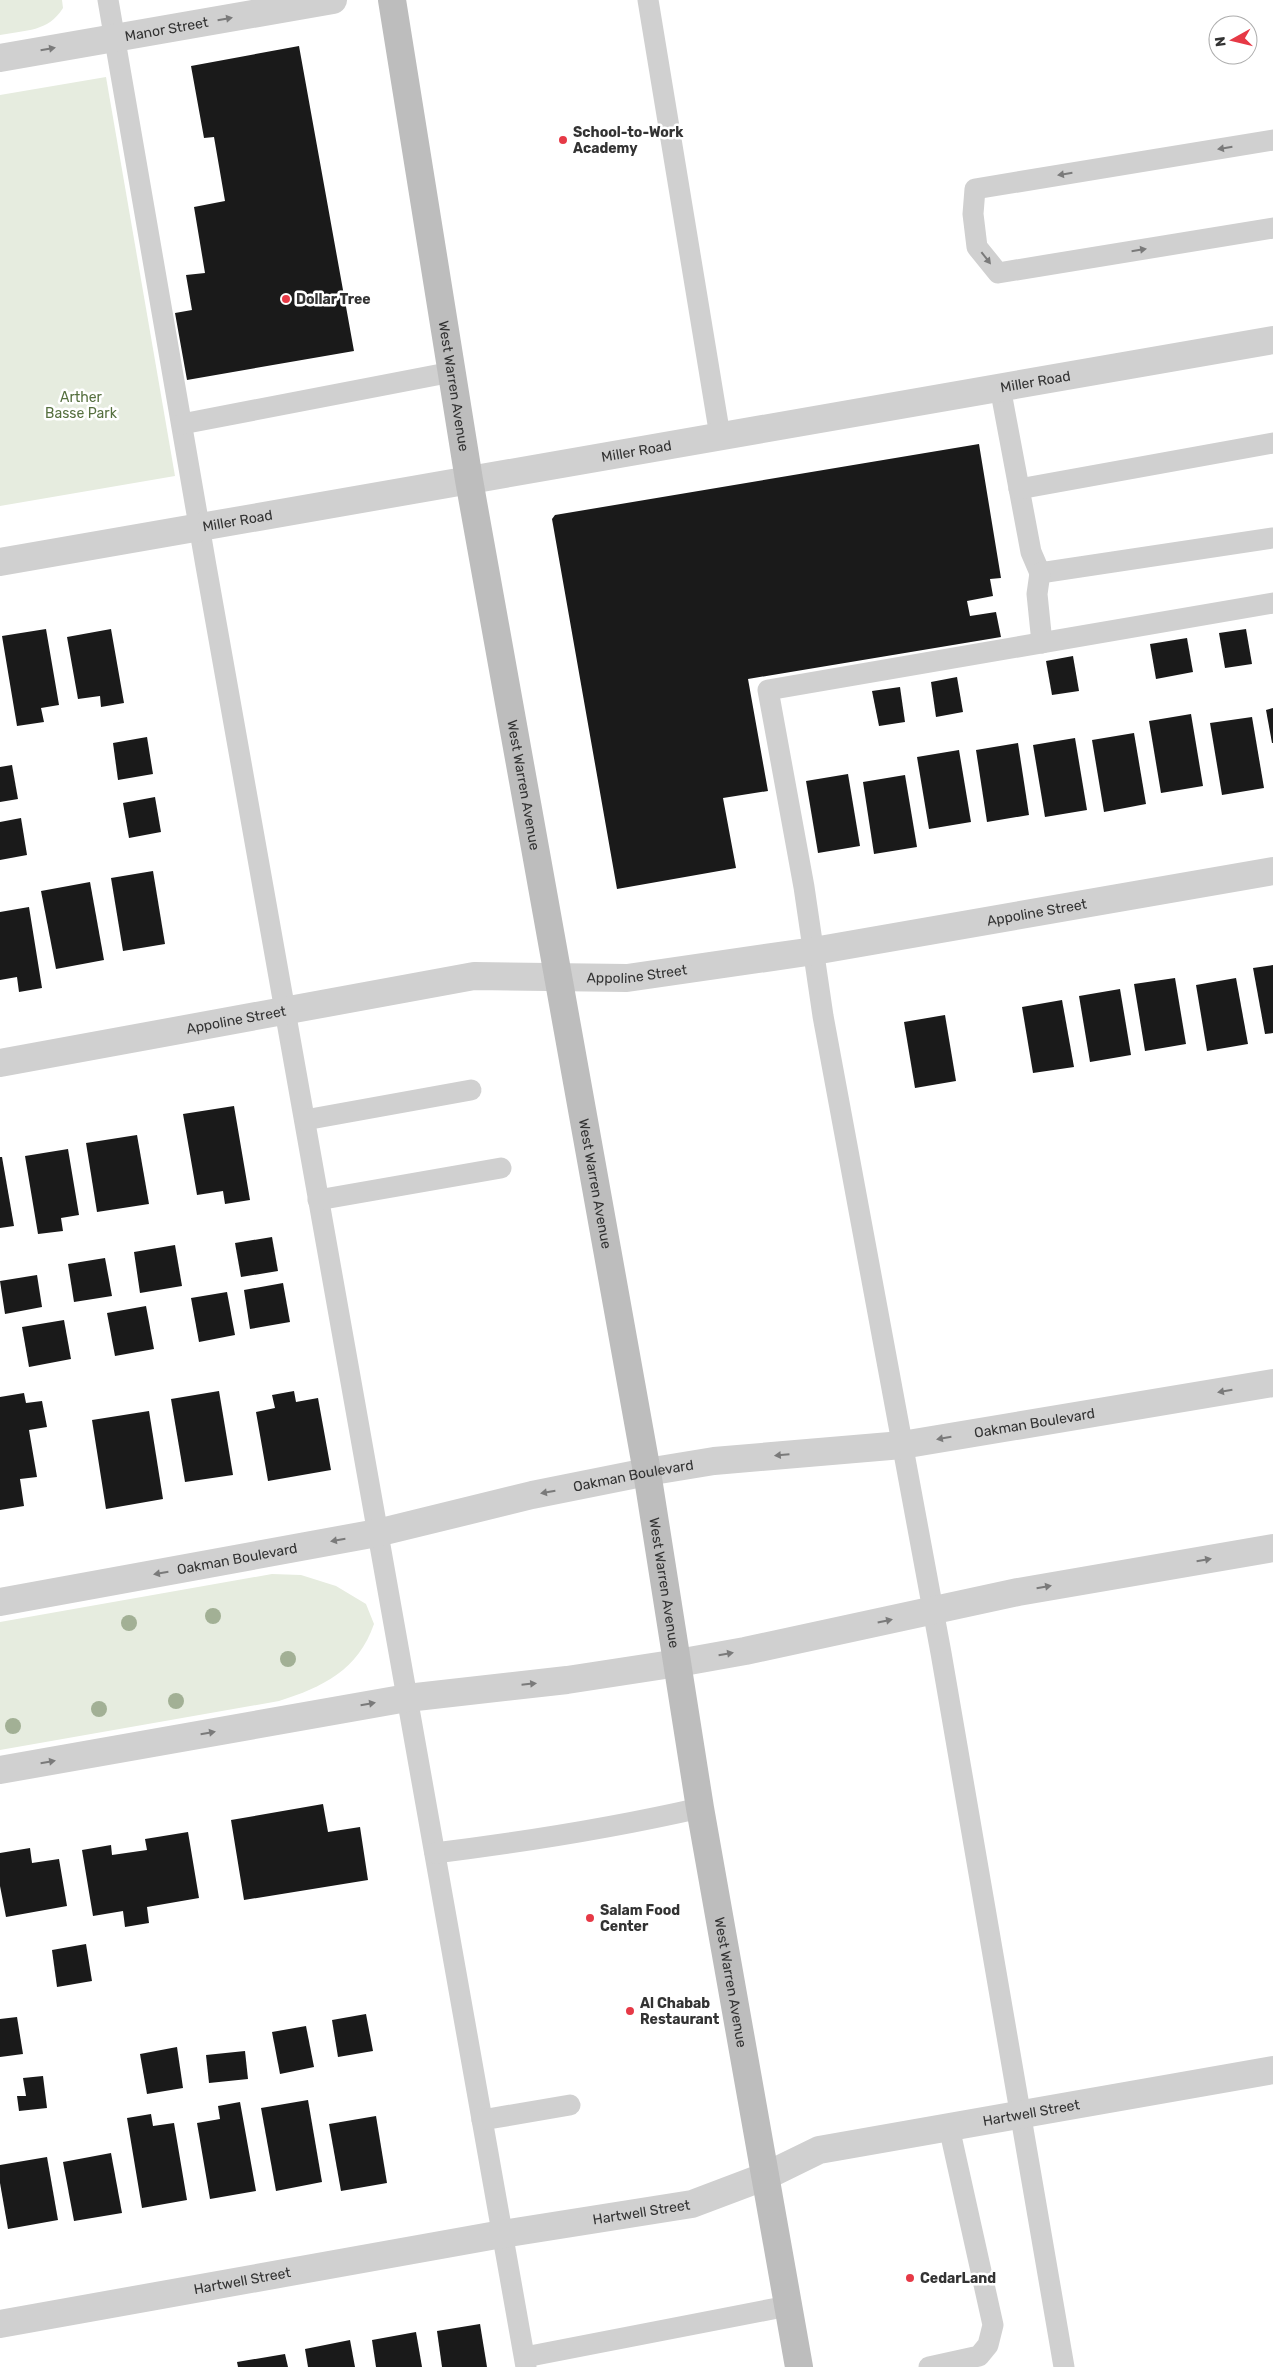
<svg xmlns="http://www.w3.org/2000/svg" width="1273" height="2367" viewBox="0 0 1273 2367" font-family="Rubik,sans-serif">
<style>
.green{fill:#e6ecdf}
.building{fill:#1a1a1a}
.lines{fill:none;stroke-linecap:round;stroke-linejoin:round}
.service{stroke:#d0d0d0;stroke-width:21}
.minor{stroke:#d0d0d0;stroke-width:28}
.tertiary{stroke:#d0d0d0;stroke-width:28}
.secondary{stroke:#bdbdbd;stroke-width:28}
.tree{fill:#a2b095}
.oneway{fill:#7a7a7a}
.poi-dot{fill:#e63946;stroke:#fff;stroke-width:2}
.labels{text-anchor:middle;stroke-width:5;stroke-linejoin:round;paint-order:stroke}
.street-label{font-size:14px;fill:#333;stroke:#fff}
.poi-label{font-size:14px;font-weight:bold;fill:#333;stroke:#fff;text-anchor:start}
.park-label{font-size:14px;fill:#56703f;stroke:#fff}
</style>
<rect width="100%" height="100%" fill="#fff"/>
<g class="green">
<path d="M0 0H62L63 8C48 32 26 30 0 35Z"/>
<polygon points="106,77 175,476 0,506 0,95"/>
<path d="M272 1574 301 1575 336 1586 366 1604 374 1624C358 1670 323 1687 279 1701L0 1750V1622Z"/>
</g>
<g class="building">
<polygon points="299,46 354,351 187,380 175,313 192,310 186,275 205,273 194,207 225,201 214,137 204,138 191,66"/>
<polygon points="979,444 1001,578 990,579 993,596 967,601 970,616 996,612 1001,637 748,679 768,791 723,798 736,868 617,889 552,519 555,515"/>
<polygon points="46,629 59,705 41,708 44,722 17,726 2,636"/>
<polygon points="111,629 124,703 101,707 100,696 78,699 67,637"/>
<polygon points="1246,629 1252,664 1225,668 1219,633"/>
<polygon points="1187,638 1193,672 1156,679 1150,644"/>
<polygon points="1073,656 1079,691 1052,695 1046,661"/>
<polygon points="957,677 963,712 936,717 931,682"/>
<polygon points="900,687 905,722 879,726 872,691"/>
<polygon points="1273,708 1273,743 1272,743 1266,710"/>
<polygon points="1191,714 1203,786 1161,793 1149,721"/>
<polygon points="1252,717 1264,788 1222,795 1210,723"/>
<polygon points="1134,733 1146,804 1104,812 1092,740"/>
<polygon points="147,737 153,774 118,780 113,743"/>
<polygon points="1075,738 1087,810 1045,817 1033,745"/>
<polygon points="1018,743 1029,815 987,822 976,750"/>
<polygon points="959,750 971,822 929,829 917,757"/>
<polygon points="12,765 18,799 0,802 0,767"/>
<polygon points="848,774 860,846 818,853 806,781"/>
<polygon points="905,775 917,847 874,854 863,782"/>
<polygon points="155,797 161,832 129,838 123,803"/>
<polygon points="21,818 27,855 0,860 0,822"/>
<polygon points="153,871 165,944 123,951 111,878"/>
<polygon points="90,882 104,960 56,969 41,891"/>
<polygon points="29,907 42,988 19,992 17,977 0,980 0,912"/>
<polygon points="1273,965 1273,1033 1265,1034 1253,968"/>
<polygon points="1175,978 1186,1044 1145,1051 1134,984"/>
<polygon points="1236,978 1248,1044 1207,1051 1196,985"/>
<polygon points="1120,989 1131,1055 1090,1062 1079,996"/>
<polygon points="1062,1000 1074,1067 1033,1073 1022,1007"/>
<polygon points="945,1015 956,1081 915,1088 904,1022"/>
<polygon points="234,1106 250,1200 225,1204 223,1191 197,1195 183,1114"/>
<polygon points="137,1135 149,1204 97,1212 86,1143"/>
<polygon points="68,1149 79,1215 61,1218 63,1231 38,1234 25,1156"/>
<polygon points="0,1157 2,1157 14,1226 0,1228"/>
<polygon points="272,1237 278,1271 241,1277 235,1243"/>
<polygon points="175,1245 182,1286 140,1293 134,1252"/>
<polygon points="105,1258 112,1296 74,1302 68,1264"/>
<polygon points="37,1275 42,1307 5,1314 0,1281"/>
<polygon points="283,1283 290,1322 250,1329 244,1290"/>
<polygon points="227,1292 235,1335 199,1342 191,1298"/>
<polygon points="146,1306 154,1349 115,1356 107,1313"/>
<polygon points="64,1320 71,1359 29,1367 22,1327"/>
<polygon points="219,1391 233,1475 185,1482 171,1399"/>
<polygon points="294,1391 296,1402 318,1398 331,1470 268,1481 256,1412 275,1408 272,1395"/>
<polygon points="24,1393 26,1403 42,1401 47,1427 29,1430 37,1477 20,1479 24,1506 0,1510 0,1397"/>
<polygon points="149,1411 163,1499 106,1509 92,1420"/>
<polygon points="323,1804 328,1832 360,1827 368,1880 244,1900 231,1820"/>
<polygon points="188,1832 199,1898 147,1907 149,1923 125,1927 123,1911 93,1916 82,1850 111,1845 112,1855 147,1850 145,1839"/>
<polygon points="30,1848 32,1863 59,1859 67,1906 6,1917 0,1886 0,1853"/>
<polygon points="86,1944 92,1981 57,1987 52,1950"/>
<polygon points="366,2014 373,2051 338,2057 332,2020"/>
<polygon points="17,2017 23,2054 0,2057 0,2019"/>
<polygon points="306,2026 314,2067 280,2074 272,2032"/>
<polygon points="177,2047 183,2088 147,2094 140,2054"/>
<polygon points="245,2051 248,2079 209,2083 206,2055"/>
<polygon points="43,2076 47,2108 19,2111 17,2096 26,2096 23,2078"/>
<polygon points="308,2100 322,2182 276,2191 261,2108"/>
<polygon points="240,2102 256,2191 210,2199 197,2123 220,2119 218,2106"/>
<polygon points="151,2114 153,2126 174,2123 187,2200 142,2208 127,2118"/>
<polygon points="376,2116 387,2183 341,2191 329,2124"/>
<polygon points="111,2153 122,2213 74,2221 63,2162"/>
<polygon points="47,2157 58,2220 8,2229 0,2183 0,2165"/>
<polygon points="480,2324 487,2367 442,2367 437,2331"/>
<polygon points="416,2332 422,2367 376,2367 372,2340"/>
<polygon points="350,2340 355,2367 308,2367 305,2349"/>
<polygon points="285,2354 288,2367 238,2367 237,2362"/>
</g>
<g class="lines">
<g class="service">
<polyline points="108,0 206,566 526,2367"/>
<polyline points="648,0 720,436"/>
<polyline points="1273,140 975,189 973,214 977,247 998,273 1273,228"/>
<polyline points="1000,387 1031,552 1040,573 1273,538"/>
<polyline points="182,424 452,372"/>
<polyline points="1019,489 1273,443"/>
<polyline points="1040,573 1037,594 1042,643"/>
<polyline points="305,1120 471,1090"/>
<polyline points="318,1200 501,1168"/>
<path d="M435 1853C524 1842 612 1828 700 1808"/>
<polyline points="482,2120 570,2105"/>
<polyline points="525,2357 788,2306"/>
<polyline points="929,2367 979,2356 988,2345 993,2325 949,2127"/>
<polyline points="1064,2367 941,1653 823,1016 804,887 768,690 1273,603"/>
</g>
<g class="minor">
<path id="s1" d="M0 58 333 0"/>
<path id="s2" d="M0 1063 474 976 627 978 814 951 1273 871"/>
<path id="s3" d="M0 2324 502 2234 692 2204 766 2176 819 2150 1273 2070"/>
</g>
<g class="tertiary">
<path id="s4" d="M0 562 1273 340"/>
<path id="s5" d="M0 1602 377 1533 532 1495 647 1472 714 1461 902 1445 1273 1383"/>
<polyline points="0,1770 407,1698 567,1680 678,1663 745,1651 1018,1592 1273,1548"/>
</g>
<path class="secondary" id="s6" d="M392 0 469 480 647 1472 700 1808 799 2367"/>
</g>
<g class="tree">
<circle cx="213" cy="1616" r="8"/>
<circle cx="129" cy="1623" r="8"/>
<circle cx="288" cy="1659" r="8"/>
<circle cx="176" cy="1701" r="8"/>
<circle cx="99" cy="1709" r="8"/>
<circle cx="13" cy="1726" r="8"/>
</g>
<defs><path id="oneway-solid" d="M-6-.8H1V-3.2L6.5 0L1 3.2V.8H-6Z" transform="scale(1.25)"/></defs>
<g class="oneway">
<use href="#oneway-solid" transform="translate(225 19) rotate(-10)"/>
<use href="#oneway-solid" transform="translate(48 49) rotate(-10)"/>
<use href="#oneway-solid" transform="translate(1225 148) rotate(171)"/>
<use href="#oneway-solid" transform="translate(1065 174) rotate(171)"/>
<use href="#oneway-solid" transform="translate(1139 250) rotate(-9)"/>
<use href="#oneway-solid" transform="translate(986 258) rotate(52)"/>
<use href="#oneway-solid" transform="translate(1225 1391) rotate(170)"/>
<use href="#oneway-solid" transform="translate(944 1438) rotate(170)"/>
<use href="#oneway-solid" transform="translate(782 1455) rotate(175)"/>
<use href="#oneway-solid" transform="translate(548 1492) rotate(170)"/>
<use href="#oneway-solid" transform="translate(338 1540) rotate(170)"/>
<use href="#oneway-solid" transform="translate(1204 1560) rotate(-10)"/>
<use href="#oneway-solid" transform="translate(161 1573) rotate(170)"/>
<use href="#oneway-solid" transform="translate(1044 1587) rotate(-10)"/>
<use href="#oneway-solid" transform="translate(885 1621) rotate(-12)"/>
<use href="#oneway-solid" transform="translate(726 1654) rotate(-10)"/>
<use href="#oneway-solid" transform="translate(529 1684) rotate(-6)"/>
<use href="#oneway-solid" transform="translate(368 1704) rotate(-10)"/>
<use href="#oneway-solid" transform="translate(208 1733) rotate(-10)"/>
<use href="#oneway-solid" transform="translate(48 1762) rotate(-10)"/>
</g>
<g class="poi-dot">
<circle cx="563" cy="140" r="5"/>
<circle cx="286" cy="299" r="5"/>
<circle cx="590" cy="1918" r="5"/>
<circle cx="630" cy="2011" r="5"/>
<circle cx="910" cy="2278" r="5"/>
</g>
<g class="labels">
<g class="street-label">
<text dy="5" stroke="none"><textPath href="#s1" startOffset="169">Manor Street</textPath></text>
<text dy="5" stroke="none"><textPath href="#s4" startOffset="1051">Miller Road</textPath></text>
<text dy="5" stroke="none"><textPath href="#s6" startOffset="391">West Warren Avenue</textPath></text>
<text dy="5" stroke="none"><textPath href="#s4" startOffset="646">Miller Road</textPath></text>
<text dy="5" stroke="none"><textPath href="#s4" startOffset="241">Miller Road</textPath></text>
<text dy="5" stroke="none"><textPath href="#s6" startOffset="796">West Warren Avenue</textPath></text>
<text dy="5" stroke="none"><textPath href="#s2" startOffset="1050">Appoline Street</textPath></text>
<text dy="5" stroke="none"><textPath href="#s2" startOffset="645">Appoline Street</textPath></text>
<text dy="5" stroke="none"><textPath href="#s2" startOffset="240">Appoline Street</textPath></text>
<text dy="5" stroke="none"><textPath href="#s6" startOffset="1201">West Warren Avenue</textPath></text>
<text dy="5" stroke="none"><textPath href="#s5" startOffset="1051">Oakman Boulevard</textPath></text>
<text dy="5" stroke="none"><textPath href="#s5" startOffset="646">Oakman Boulevard</textPath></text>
<text dy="5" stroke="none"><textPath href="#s5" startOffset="241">Oakman Boulevard</textPath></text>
<text dy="5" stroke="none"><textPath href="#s6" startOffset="1606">West Warren Avenue</textPath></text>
<text dy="5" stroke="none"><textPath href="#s6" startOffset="2011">West Warren Avenue</textPath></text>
<text dy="5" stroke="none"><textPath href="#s3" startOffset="1056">Hartwell Street</textPath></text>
<text dy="5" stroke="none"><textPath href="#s3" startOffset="651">Hartwell Street</textPath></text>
<text dy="5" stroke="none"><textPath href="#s3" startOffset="246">Hartwell Street</textPath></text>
</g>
<g class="poi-label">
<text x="573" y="137">School-to-Work<tspan x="573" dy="16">Academy</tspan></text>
<text x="296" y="304">Dollar Tree</text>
<text x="600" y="1915">Salam Food<tspan x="600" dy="16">Center</tspan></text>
<text x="640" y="2008">Al Chabab<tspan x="640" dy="16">Restaurant</tspan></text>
<text x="920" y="2283">CedarLand</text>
</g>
<g class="park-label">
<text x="81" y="402">Arther<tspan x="81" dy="16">Basse Park</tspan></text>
</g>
</g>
<g transform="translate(1233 40) rotate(262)"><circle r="24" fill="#ffffff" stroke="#adadad"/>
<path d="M0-4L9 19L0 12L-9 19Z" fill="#e63946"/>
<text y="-8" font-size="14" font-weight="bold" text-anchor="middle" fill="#333333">N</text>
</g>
</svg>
